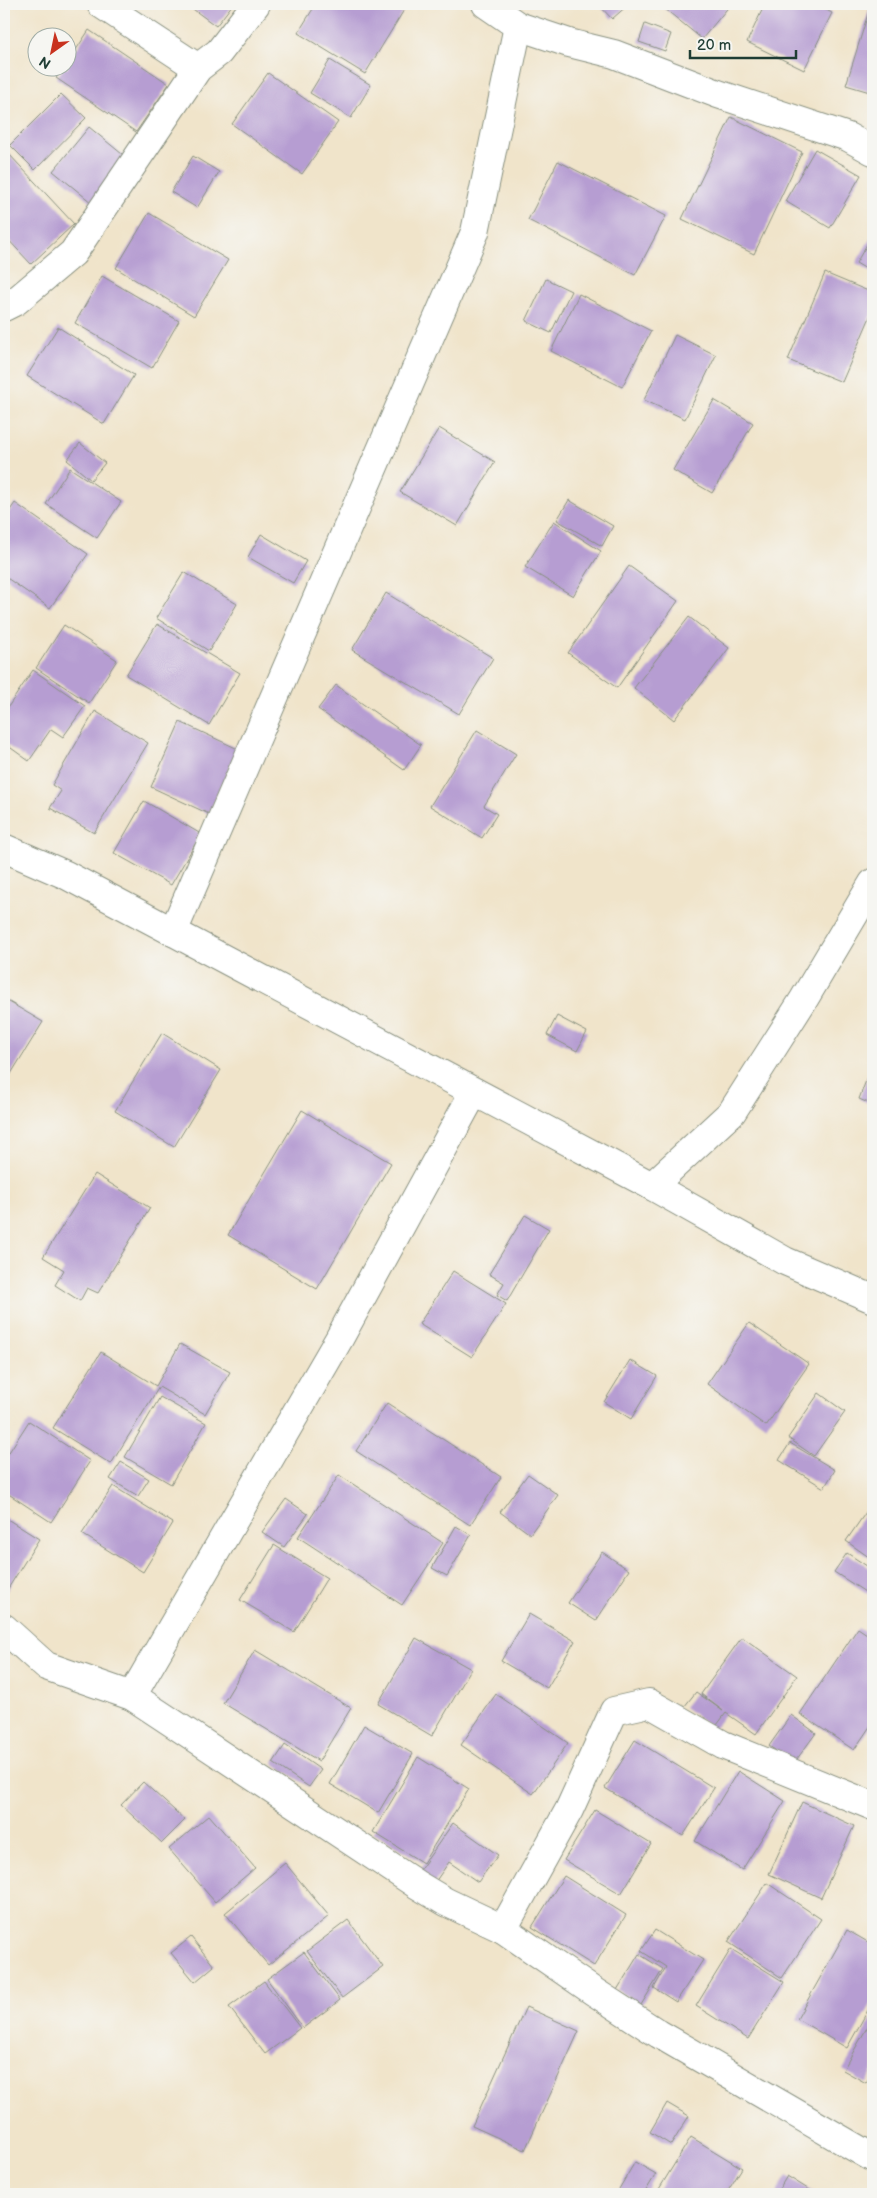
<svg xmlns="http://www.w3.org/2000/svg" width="877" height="2198" viewBox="0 0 877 2198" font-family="'Balsamiq Sans',sans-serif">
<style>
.building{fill:#b69dd2}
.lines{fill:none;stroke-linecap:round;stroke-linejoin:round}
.minor-casing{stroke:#88907f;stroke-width:30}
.minor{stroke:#fff;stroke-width:28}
</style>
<rect width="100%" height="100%" fill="#f6f6f2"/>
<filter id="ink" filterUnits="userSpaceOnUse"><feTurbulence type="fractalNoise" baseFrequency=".02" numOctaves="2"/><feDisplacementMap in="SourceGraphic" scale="10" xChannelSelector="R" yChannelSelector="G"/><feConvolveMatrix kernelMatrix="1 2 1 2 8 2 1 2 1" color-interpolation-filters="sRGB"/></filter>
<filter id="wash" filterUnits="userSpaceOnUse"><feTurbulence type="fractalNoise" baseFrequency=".0096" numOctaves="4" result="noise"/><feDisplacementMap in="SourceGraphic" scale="20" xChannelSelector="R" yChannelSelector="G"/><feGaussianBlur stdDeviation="1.12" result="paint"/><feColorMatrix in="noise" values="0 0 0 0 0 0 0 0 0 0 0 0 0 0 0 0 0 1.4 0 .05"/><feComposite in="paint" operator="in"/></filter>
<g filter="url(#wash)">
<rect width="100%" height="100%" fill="#f0e4ca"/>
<g id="blocks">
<g class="building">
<polygon points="186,4 233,4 216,26"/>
<polygon points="316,4 405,4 407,5 365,74 298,33"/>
<polygon points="598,4 629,4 612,19"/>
<polygon points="659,4 731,4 702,39"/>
<polygon points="765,4 814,4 832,13 804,70 747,42"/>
<polygon points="871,4 873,4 873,93 846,85"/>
<polygon points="645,24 671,34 665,51 639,42"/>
<polygon points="89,30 169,84 136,132 56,78 64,68 68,68 68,62"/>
<polygon points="330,60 371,85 351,118 310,93"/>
<polygon points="268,73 338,122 302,174 232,124"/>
<polygon points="61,94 86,118 35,170 10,145"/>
<polygon points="731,117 802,152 754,254 682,219"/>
<polygon points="89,127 133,163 97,207 53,171"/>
<polygon points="815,149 861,175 830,228 785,201"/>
<polygon points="8,153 74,224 31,264 4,235 4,157"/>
<polygon points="193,156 219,172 197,208 171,192"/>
<polygon points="558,161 666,216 635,275 528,220"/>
<polygon points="149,213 228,260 194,316 116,268"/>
<polygon points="873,234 873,273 856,263"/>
<polygon points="825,273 873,293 873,310 842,382 788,360"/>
<polygon points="102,276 179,321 152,368 75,323"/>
<polygon points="546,279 571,291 551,333 526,321"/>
<polygon points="579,294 651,331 622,387 551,351"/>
<polygon points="58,327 134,375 104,424 27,376"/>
<polygon points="675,335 716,355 685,419 644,400"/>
<polygon points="714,400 753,423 712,493 673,470"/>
<polygon points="439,428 495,462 457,526 400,492"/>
<polygon points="80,443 105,463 91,480 67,460"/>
<polygon points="70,468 121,502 97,538 46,504"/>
<polygon points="569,500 613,526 602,546 557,520"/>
<polygon points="15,503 88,554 50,608 4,576 4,519"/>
<polygon points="554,521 601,551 573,596 525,567"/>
<polygon points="261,534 306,561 293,583 248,557"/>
<polygon points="629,566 678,601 617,688 568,653"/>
<polygon points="184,572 237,604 209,651 156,618"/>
<polygon points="386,593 493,658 459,714 352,650"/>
<polygon points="689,617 729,648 674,720 634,688"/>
<polygon points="157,624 240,673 209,725 126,675"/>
<polygon points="64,625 117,660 89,703 36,668"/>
<polygon points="33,670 85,706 63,737 51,729 29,761 4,743 4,713"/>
<polygon points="336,685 421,745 404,770 318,709"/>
<polygon points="95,711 148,743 94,833 50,808 61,791 52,785"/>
<polygon points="180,722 238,749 209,814 151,787"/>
<polygon points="477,730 516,754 484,806 497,814 482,838 430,806"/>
<polygon points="144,801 201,834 171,885 114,853"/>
<polygon points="4,999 43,1022 4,1085"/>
<polygon points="557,1016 587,1032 577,1051 547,1035"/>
<polygon points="162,1033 221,1070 174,1147 115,1111"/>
<polygon points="873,1062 873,1105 859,1099"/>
<polygon points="302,1110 391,1163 317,1289 228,1235"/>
<polygon points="95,1174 150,1208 98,1293 87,1288 80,1301 55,1285 64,1270 43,1257"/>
<polygon points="525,1215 549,1229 507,1301 497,1295 504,1283 489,1274"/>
<polygon points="453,1271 506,1304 472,1357 419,1324"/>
<polygon points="749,1323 809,1364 766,1426 707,1384"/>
<polygon points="180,1344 230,1372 205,1414 159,1387 111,1464 53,1428 101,1352 156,1386"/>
<polygon points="630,1360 657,1376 631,1419 604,1402"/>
<polygon points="819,1393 845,1412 814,1456 788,1438"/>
<polygon points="160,1397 206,1423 171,1484 125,1457"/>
<polygon points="387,1403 501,1477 470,1525 356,1451"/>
<polygon points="29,1421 90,1461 51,1522 4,1491 4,1460"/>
<polygon points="790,1443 835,1470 824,1488 779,1460"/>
<polygon points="121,1462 149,1479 138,1496 110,1479"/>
<polygon points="528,1474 558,1495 530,1534 500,1512"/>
<polygon points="339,1475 443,1543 402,1605 298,1537"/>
<polygon points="113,1486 173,1523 143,1572 82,1534"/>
<polygon points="286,1499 308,1514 284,1547 262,1532"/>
<polygon points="873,1502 873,1560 846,1541"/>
<polygon points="4,1517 39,1539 4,1595"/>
<polygon points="456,1526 471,1535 447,1576 432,1568"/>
<polygon points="274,1545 327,1578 294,1632 240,1600"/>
<polygon points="602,1552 629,1570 596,1621 568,1603"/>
<polygon points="847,1553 873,1570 873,1597 834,1572"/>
<polygon points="529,1614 575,1641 547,1688 501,1661"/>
<polygon points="858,1628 873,1638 873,1722 854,1750 800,1714"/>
<polygon points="742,1637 797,1676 756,1734 726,1713 714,1729 684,1707 696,1692 723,1711 701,1694"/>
<polygon points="416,1638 471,1669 432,1736 378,1704"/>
<polygon points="255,1650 351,1708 319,1761 223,1703"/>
<polygon points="496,1694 568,1743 533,1794 461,1745"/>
<polygon points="791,1715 816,1733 794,1763 769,1746"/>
<polygon points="364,1725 413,1754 378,1813 330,1784"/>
<polygon points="635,1740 714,1788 683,1836 605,1788"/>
<polygon points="285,1745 321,1770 309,1787 273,1763"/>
<polygon points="418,1757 469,1789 423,1863 373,1832"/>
<polygon points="738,1771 785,1801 742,1870 695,1841"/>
<polygon points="143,1782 185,1820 162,1843 121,1805"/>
<polygon points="802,1802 854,1826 821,1898 769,1874"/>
<polygon points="595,1810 651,1844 621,1894 564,1860"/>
<polygon points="209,1815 255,1868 215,1902 169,1849"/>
<polygon points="453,1823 498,1855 478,1882 449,1862 433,1885 417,1874"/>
<polygon points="285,1863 329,1916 268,1965 225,1913"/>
<polygon points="564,1876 626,1915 594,1966 532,1927"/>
<polygon points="767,1883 821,1919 782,1978 728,1942"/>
<polygon points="348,1920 383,1967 342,1998 307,1951"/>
<polygon points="655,1930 703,1960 676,2002 654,1988 666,1967 641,1951"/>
<polygon points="847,1930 873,1945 873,2001 847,2048 797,2019"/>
<polygon points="191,1937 214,1966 195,1982 171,1953"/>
<polygon points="731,1949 784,1982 748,2039 696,2006"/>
<polygon points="304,1952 340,2000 303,2028 267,1979"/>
<polygon points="639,1954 663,1969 641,2005 617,1990"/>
<polygon points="264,1981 300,2028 265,2054 229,2007"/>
<polygon points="526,2007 579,2031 525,2150 472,2126"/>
<polygon points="873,2017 873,2071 866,2083 843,2070"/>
<polygon points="667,2103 689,2116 671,2145 650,2132"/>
<polygon points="691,2137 742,2168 726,2194 656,2194"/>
<polygon points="635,2162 656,2174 644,2194 616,2194"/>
<polygon points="787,2176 816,2194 776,2194"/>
</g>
</g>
</g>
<g filter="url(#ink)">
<use href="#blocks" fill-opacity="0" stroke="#88907f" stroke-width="1"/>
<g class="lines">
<g class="minor-casing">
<g id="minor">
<polyline points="101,4 198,68"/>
<polyline points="486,4 518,26 569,43 614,54 718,94 848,137 873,151"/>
<polyline points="4,307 16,301 73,253 198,68 219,52 256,4"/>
<polyline points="4,848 66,875 652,1186 785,1261 873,1299"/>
<polyline points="173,932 475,232 518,26"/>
<polyline points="652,1186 732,1112 804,999 873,883"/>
<polyline points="4,1628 46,1666 132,1696 416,1884 446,1902 503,1929"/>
<polyline points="132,1696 339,1339 474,1092"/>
<polyline points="873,1806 723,1745 649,1703 614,1711 569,1810 503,1929 593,1991 659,2034 873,2158"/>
</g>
</g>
<use href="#minor" class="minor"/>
</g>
</g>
<rect width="877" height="2198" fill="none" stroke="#f6f6f2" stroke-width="20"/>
<g transform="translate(52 52) rotate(213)"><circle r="24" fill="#f6f6f2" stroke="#a0aca6"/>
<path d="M0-4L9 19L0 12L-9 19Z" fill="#c8321e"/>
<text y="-8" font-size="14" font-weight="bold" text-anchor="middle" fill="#1f3d34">N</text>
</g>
<path d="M690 50v8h106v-8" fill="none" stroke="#1f3d34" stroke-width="2.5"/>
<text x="697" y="50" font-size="15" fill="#1f3d34" stroke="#f6f6f2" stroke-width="4" paint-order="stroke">20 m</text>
</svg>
